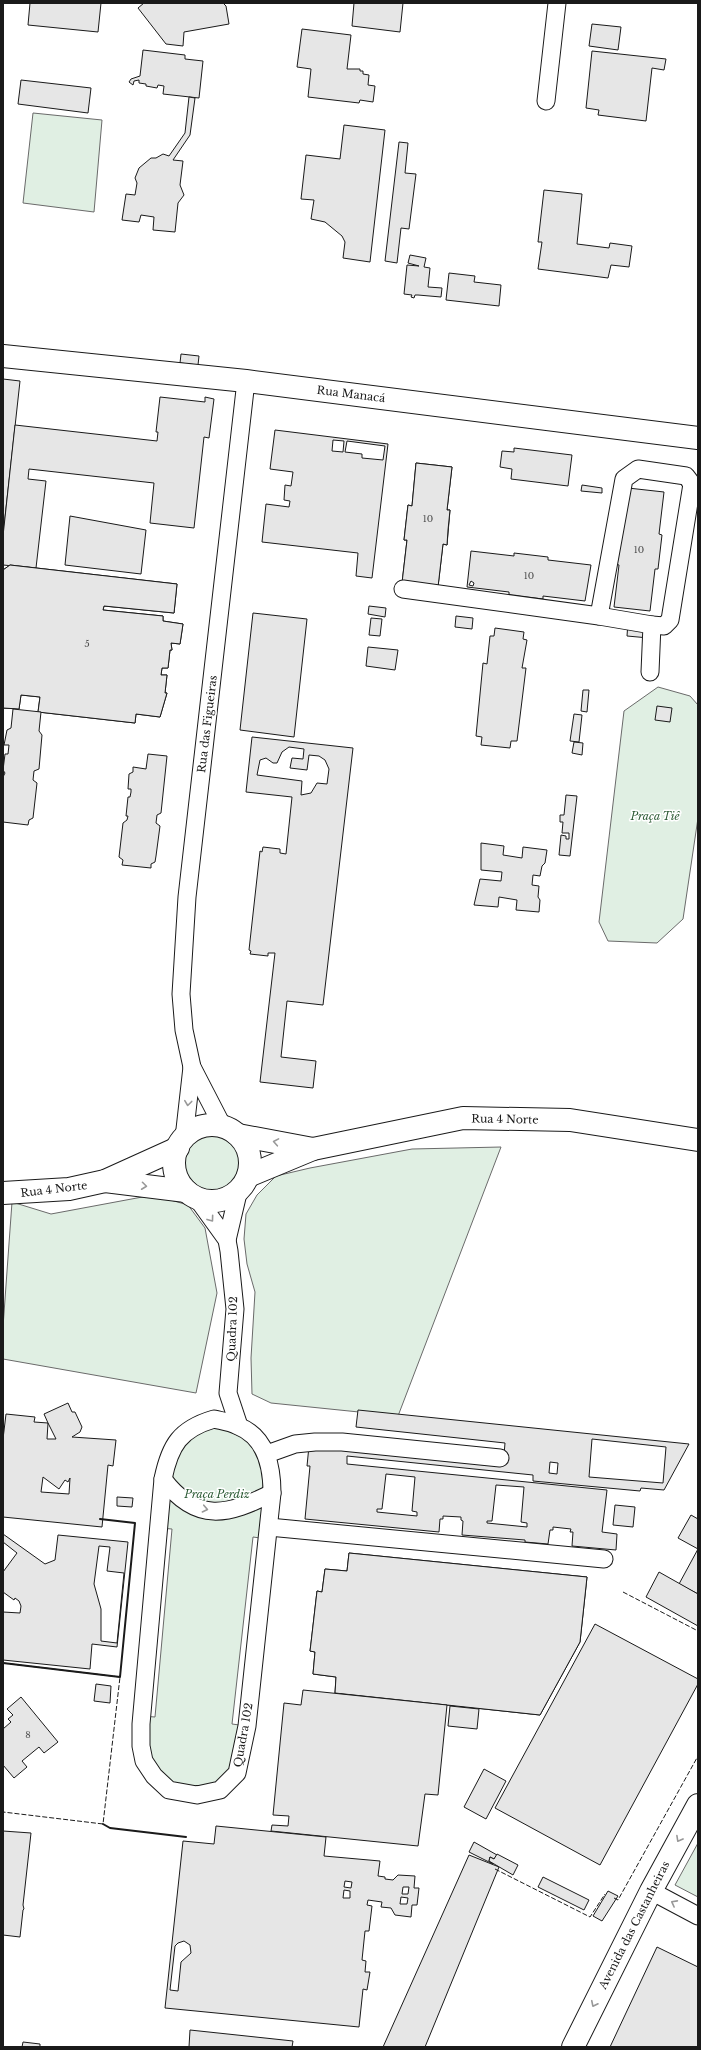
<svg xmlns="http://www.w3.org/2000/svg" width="701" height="2050" viewBox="0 0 701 2050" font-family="'Libre Baskerville',serif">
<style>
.green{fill:#e0efe3;stroke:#6a6a6a}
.building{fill:#e6e6e6;stroke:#1a1a1a;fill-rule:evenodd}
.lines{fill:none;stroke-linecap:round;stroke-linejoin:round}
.street-casing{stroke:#1a1a1a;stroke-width:19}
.secondary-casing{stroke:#1a1a1a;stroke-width:24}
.street{stroke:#fff;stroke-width:17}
.secondary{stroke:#fff;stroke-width:22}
.fence{stroke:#1a1a1a;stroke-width:1;stroke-dasharray:5 2;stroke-linecap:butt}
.wall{stroke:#1a1a1a;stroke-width:2}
.oneway{stroke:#989898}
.labels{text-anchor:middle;stroke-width:3;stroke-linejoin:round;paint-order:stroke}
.number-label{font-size:9px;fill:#4d4d4d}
.street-label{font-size:11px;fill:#1a1a1a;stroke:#fff}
.park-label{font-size:11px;font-style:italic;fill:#2b5a34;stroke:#fff}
</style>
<rect width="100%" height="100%" fill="#fff"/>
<g class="green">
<polygon points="33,113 102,120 94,212 23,203"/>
<polygon points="658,687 690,696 698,705 698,818 683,919 657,943 608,941 599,922 624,711"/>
<path d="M216 1125C225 1131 236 1136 244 1144 246 1146 247 1148 248 1151 254 1169 241 1181 231 1194 216 1215 168 1183 175 1160 176 1154 182 1149 184 1144 194 1129 197 1127 216 1125Z"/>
<polygon points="501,1147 398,1416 271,1403 252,1394 251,1358 255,1292 247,1264 244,1239 246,1214 257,1195 276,1176 310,1168 412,1149"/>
<polygon points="153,1195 188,1205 205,1228 217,1293 196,1393 3,1359 3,1327 12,1202 51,1214"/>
<polygon points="200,1423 239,1426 267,1454 267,1539 253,1537 232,1724 247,1726 237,1773 197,1795 154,1776 142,1716 155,1717 172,1529 159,1528 168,1456"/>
<polygon points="698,1843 698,1897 675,1885"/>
</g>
<g class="building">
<polygon points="30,3 101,3 98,32 28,25"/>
<polygon points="144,3 223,3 226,6 229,24 184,32 183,46 166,44 138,8"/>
<polygon points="354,3 403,3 400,32 352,26"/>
<polygon points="592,24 621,27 618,50 589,46"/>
<polygon points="302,29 351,35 347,69 360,69 360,71 363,71 363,74 369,75 368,85 375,86 373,102 360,100 359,103 308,97 311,69 297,67"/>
<polygon points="143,50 185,55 185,59 203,61 199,98 163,94 164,86 158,85 157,88 146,86 146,84 139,83 139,80 134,81 133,85 129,82 131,79 140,76"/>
<polygon points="592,51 666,59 664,70 652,68 646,121 598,115 599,110 586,108"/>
<polygon points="21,80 91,88 88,113 18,104"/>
<polygon points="189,97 195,98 190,135 173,160 183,161 180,185 184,195 178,203 175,232 153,230 154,217 141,215 139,222 122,220 126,194 135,195 137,183 135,178 139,168 151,158 156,158 163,154 169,156 185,133"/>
<polygon points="344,125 385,130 370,262 343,258 345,242 342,236 325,222 311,219 314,200 301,199 306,155 340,159"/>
<polygon points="399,142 408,143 405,173 416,174 409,229 401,228 397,263 385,261"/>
<polygon points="544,190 582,194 577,244 609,248 610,243 632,246 629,267 611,265 608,278 538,269 542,242 538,242"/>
<polygon points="410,255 426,258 424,267 430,268 428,287 442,288 441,297 418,295 415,295 414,298 411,297 412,295 404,294 407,265 419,266 408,263"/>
<polygon points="449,273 475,276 474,282 501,285 499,306 446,300"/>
<polygon points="181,354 199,356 198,365 180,363"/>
<polygon points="3,379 20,381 3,536"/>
<polygon points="160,397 205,402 205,397 214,399 209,438 204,437 194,528 150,523 154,483 29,469 28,479 46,481 36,568 3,565 3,536 15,425 157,441 158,432 156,432"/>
<path d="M275 430 388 444 372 578 356 576 358 553 262 542 266 504 289 507 290 501 284 500 285 485 291 486 293 472 270 469ZM333 440 344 441 343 452 332 451ZM347 441 385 446 383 460 362 458V454L345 452Z"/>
<polygon points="514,448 572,455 568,486 511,479 512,469 500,467 502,451 514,452"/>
<path d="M416 463 452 467 447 510H450L447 545 443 544 438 587 402 583 407 540H404L408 505 412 506ZM446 469 449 471 448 475 443 473Z"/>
<polygon points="416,463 452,467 447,510 450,510 448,530 447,545 443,544 438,587 402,583 407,540 404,540 408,505 412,506"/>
<polygon points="582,485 602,488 602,493 581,491"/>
<polygon points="628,488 664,492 659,534 662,535 658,569 655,569 650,611 614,607 619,565 616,564 620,530 623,530"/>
<polygon points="70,516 146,530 141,574 65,565"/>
<path d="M471 551 514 556V553L548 557V560L591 565 585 601 543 596V599L509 595V592L467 587ZM471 581 474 583 473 586 469 585Z"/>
<path d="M10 565 177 584 174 613 104 606 103 610 163 616V621L183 624 180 644 171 643 172 650H170L168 668H162L161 675H167L165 693H167L160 717 136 714 135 723 38 712 40 697 21 695 19 709 3 708V570ZM48 683 62 685 60 706 74 708 91 692 93 694 96 691 103 699 107 711 110 712V714L40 706V704L46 705Z"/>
<polygon points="10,565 177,584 174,613 104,606 103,610 163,616 163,621 183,624 180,644 171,643 172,650 170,650 168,668 162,668 161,675 167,675 165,693 167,693 160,717 136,714 135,723 38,712 40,697 21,695 19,709 3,708 3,570"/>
<polygon points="369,606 386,608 385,617 368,614"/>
<polygon points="253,613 307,619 294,737 240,730"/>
<polygon points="456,616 473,618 472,629 455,627"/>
<polygon points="371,618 382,619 380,636 369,635"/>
<polygon points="628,622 651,625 649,638 627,636"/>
<polygon points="495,628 524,632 523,639 527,640 522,668 526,668 517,741 511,741 510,748 481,745 482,737 476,736 483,663 487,664 490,636 494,636"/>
<polygon points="368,647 398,650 395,670 366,666"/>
<polygon points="583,690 589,690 587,712 581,711"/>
<polygon points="657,706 672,708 670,722 655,720"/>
<polygon points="13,709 41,712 39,731 42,735 39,769 34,771 33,780 37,783 33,818 29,820 28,825 3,822 3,777 5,773 3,770 5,754 8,754 9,745 4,745 7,730 11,728"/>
<polygon points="574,714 582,715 579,742 570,741"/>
<path d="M252 737 353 748 323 1005 287 1001 281 1057 316 1061 313 1088 260 1082 275 953H268V956L250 954 251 951 249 950 260 851 262 852 263 847 280 849V853L286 854 292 797 246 792ZM289 747 304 749 303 759 292 758 290 768 307 770 309 755 319 756 325 760 329 769 327 784 317 783 311 793 301 795 302 781 257 775 260 760 266 758 273 763H277L282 752Z"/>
<polygon points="574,742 583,743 582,755 572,753"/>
<polygon points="148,754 167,756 161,813 157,815 156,823 160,826 156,856 155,862 151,864 151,868 122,865 123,860 119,857 123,823 127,820 128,816 126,816 128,797 130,797 131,792 131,789 128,789 129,774 133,772 133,767 146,769"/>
<polygon points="566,795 577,796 570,856 559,855 561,835 566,836 566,839 569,839 569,833 562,833 563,822 560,822 560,815 564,815"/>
<polygon points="481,843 504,846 503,855 522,858 523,847 547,850 545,863 542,866 540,876 533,875 532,885 539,886 538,897 540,900 539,912 516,910 517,900 499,897 498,907 474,905 480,879 501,881 502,872 481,870"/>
<path d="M68 1403 72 1412H75L82 1427 80 1432 72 1437 116 1440 113 1466 108 1465 102 1527 3 1517V1439L6 1414 35 1417 34 1422 48 1423 44 1414ZM48 1423 56 1439H47ZM43 1477 59 1489 65 1480 68 1482 70 1478 69 1494 41 1492Z"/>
<path d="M358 1410 689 1444 664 1490 641 1488 640 1491 533 1481V1475L347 1456V1464L607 1490 602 1532 617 1534 616 1550 572 1546 573 1532H570L571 1529 553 1527V1530H550L548 1544 525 1542V1540L462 1535 463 1521 461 1520V1517L443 1516V1519H440L439 1532 305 1519 310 1466H307L309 1446 504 1455 505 1443 356 1427ZM592 1439 666 1447 663 1483 589 1477ZM550 1462 558 1463 557 1474 549 1473ZM386 1474 415 1477 412 1511 417 1512V1516L377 1512V1509H382ZM496 1485 524 1487 521 1522 527 1523V1527L487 1523V1521H492Z"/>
<polygon points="117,1497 133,1498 132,1507 117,1506"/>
<polygon points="615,1505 635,1507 633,1527 613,1525"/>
<polygon points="691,1515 698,1519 698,1594 679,1584 698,1549 678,1538"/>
<path d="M3 1534 45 1564 55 1560 58 1535 128 1542 117 1647 92 1644 90 1669 3 1660V1612L20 1613 21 1606 19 1601 15 1598 14 1600 3 1592V1572L17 1553 3 1542ZM99 1546 110 1547 107 1571 124 1573 117 1643 101 1641V1609L94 1584Z"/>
<path d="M349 1553 587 1577 580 1642 540 1715 335 1693 336 1677 313 1674 315 1652 310 1651 311 1643 317 1591 322 1592 325 1569 347 1571ZM337 1573 344 1575 343 1585 336 1584ZM515 1592 521 1593 520 1602H514ZM466 1660 473 1662 476 1668 474 1674 470 1677 464 1676 459 1672 460 1664ZM328 1663 334 1664V1673H327ZM505 1680H512L511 1692 504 1691ZM405 1683 477 1690 476 1702 404 1694Z"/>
<polygon points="349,1553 587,1577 580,1642 540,1715 335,1693 336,1677 313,1674 315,1652 310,1651 311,1643 317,1591 322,1592 325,1569 347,1571"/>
<polygon points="659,1572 698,1594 698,1626 646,1597"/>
<polygon points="595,1624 698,1679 698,1684 600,1865 495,1808"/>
<polygon points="96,1684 111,1686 110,1703 94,1701"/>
<polygon points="303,1690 447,1705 438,1795 425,1794 418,1846 271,1831 272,1825 288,1826 289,1816 273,1815 284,1703 301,1705"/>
<polygon points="21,1697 58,1742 44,1753 39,1747 22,1761 27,1767 14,1778 3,1765 3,1729 11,1722 8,1719 13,1715 7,1709"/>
<polygon points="450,1706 479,1709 477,1729 448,1726"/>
<polygon points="484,1769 506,1781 486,1819 464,1807"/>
<path d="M216 1826 326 1837 324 1856 380 1861 378 1876 385 1877V1879L393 1880 398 1875 415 1876 414 1888H419L417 1905H412L411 1917 395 1915 391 1908 381 1907 382 1902 368 1900 367 1905 372 1906 369 1931H365L362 1960 366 1961 365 1972H370L367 1990 363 1989 359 2027 165 2008 183 1841 214 1844ZM345 1881 352 1882 351 1888 344 1887ZM403 1887H409L408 1894H402ZM344 1890 350 1891V1898H343ZM401 1897 408 1898 407 1904H400ZM184 1941 190 1945 191 1953 181 1962 178 1991 170 1990 175 1946 178 1943Z"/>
<polygon points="3,1831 31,1833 23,1905 24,1909 23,1910 20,1937 3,1935"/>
<polygon points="474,1842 497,1855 494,1859 490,1857 489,1861 493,1864 469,1852"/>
<polygon points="497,1854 518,1865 513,1875 489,1861 490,1857 494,1859"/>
<polygon points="469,1855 499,1867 425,2047 383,2047"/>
<polygon points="543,1877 589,1900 584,1910 538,1887"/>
<polygon points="608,1891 618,1896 602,1921 593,1916"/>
<polygon points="657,1947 698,1967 698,2047 610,2047"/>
<polygon points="190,2030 293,2041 292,2047 189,2047"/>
<polygon points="23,2042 40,2044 40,2047 22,2047"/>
</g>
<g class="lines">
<g class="street-casing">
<g id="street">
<polyline points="546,101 557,3"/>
<polyline points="403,589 599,616 652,625 650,672"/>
<polyline points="599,616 624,479 638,469 686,476 692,484 670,620 664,626 652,625"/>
<polyline points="223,1127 192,1067 184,1030 181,994 187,897 246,381"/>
<polyline points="184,1138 192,1067"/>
<polyline points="196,1197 227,1240 229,1251 235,1309 228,1393 239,1426"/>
<polyline points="227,1240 239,1189"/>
<path d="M214 1419C222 1421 231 1422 238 1426 266 1437 272 1466 272 1493L247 1726 237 1773 220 1790 197 1795 169 1790 154 1776 144 1761 141 1746V1724L163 1479C170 1445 180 1429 214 1419Z"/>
<polyline points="267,1454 295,1444 315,1442 342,1442 500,1458"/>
<path d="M163 1479C197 1524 228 1515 272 1493"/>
<polyline points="269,1527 604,1559"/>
<polyline points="651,1891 698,1916"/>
</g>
</g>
<g class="secondary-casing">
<g id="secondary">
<polyline points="3,356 246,381 698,438"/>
<circle cx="212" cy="1163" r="38"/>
<polyline points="238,1135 313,1149"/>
<polyline points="248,1176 313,1149 463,1118 570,1120 698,1140"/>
<polyline points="105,1181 186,1191"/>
<polyline points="3,1193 69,1189 105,1181 178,1148"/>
<polyline points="573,2047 651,1891 698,1805"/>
</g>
</g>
<use href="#street" class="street"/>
<use href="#secondary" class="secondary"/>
<g class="fence">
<polyline points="623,1592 698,1631"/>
<polyline points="3,1663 120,1677 103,1824 3,1812"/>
<polyline points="495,1869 590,1917 605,1894"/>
<polyline points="614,1898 618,1900 698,1756"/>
</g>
<g class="wall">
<polyline points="3,1663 120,1677 135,1523 100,1519"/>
<polyline points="103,1824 110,1828 186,1837"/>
</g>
</g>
<defs><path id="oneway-chevron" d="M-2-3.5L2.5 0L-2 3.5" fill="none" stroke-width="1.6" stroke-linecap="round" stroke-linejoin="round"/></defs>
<g class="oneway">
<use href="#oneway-chevron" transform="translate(188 1103) rotate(97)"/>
<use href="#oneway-chevron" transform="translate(276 1142) rotate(-170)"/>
<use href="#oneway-chevron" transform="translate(144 1186) rotate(7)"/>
<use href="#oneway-chevron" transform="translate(211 1219) rotate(54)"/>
<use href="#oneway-chevron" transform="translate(205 1509) rotate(12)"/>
<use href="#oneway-chevron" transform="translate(679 1839) rotate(119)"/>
<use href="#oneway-chevron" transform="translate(674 1903) rotate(-152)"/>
<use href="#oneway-chevron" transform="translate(594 2004) rotate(116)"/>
</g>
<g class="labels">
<g class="number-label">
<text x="428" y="522">10</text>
<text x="639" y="553">10</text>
<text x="529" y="579">10</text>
<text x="87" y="647">5</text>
<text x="28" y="1738">8</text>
</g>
<g class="street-label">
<text transform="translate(351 394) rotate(7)" y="4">Rua Manacá</text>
<text transform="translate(207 724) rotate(-83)" y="4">Rua das Figueiras</text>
<text transform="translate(505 1119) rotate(1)" y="4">Rua 4 Norte</text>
<text transform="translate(54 1189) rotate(-7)" y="4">Rua 4 Norte</text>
<text transform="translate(232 1329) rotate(-88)" y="4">Quadra 102</text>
<text transform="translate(243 1735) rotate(-80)" y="4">Quadra 102</text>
<text transform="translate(634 1925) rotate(-63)" y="4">Avenida das Castanheiras</text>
</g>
<g class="park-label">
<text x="655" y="820">Praça Tiê</text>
<text x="217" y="1498">Praça Perdiz</text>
</g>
</g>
<rect width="701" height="2050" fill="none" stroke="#1a1a1a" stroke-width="8"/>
</svg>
